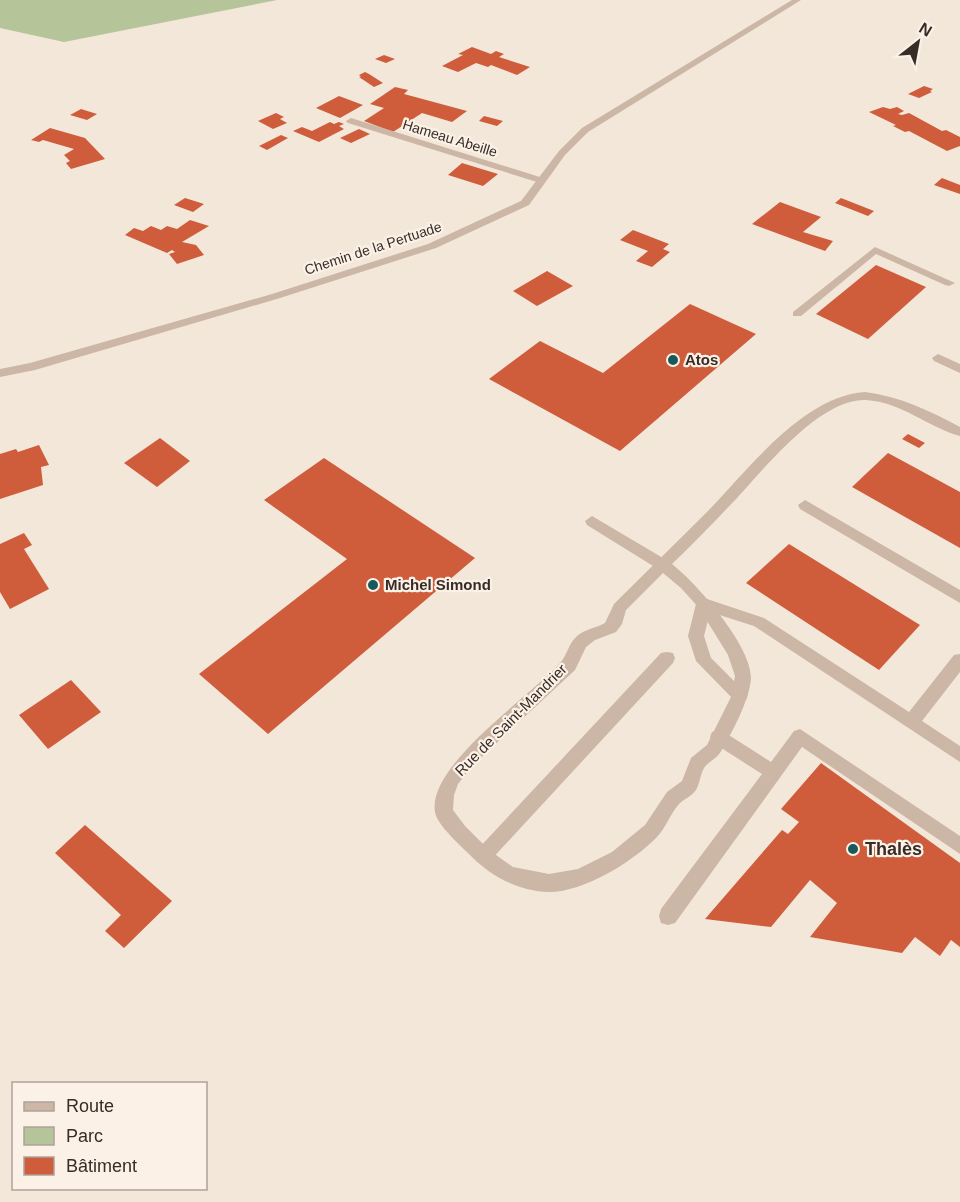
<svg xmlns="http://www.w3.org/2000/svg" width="960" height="1202" viewBox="0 0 960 1202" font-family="Helvetica,sans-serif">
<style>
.green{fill:#b6c499}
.building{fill:#cf5d3c}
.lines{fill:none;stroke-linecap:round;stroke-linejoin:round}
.service{fill:#ccb6a5;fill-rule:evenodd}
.minor{fill:#ccb6a5;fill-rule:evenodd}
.poi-dot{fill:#19595c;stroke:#fbf1e6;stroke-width:2}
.labels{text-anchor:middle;stroke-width:4.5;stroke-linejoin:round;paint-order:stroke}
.far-street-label{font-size:14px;fill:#382c27;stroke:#fbf1e6}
.poi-label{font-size:15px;font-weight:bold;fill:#382c27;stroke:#fbf1e6;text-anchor:start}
.street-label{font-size:15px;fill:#382c27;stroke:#fbf1e6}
.near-poi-label{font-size:18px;font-weight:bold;fill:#382c27;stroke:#fbf1e6;text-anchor:start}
</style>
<rect width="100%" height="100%" fill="#f3e7da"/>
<polygon class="green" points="0,0 277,0 64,42 0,28"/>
<g class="building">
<polygon points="472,47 491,54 496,51 504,54 499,57 530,67 517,75 491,65 488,67 476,63 458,72 442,66 463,55 458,54"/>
<polygon points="384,55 395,59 386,63 375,59"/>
<polygon points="365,72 369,74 383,83 374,87 359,77 361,77 359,75"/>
<polygon points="924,86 933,89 930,91 932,92 919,98 908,94"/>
<polygon points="395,87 408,90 404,94 467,111 452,122 422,113 393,132 364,121 384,108 370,104"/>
<polygon points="339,96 363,105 340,118 316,108"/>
<polygon points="883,107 890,109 897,107 904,111 898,114 902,115 909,113 942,131 946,130 960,137 960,146 947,151 909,131 905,132 893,126 896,125 869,112"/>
<polygon points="81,109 97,114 87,120 70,115"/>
<polygon points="276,113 284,117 280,119 287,123 273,129 258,121"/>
<polygon points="484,116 503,121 497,126 479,121"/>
<polygon points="330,122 334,124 339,122 344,124 339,126 344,129 319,142 293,131 302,127 312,131"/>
<polygon points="50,128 85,138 105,159 71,169 66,163 70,161 64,155 74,149 43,140 39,142 31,140"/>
<polygon points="359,129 370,134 351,143 340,138"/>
<polygon points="281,135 288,138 267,150 259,146"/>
<polygon points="462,163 498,174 483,186 448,175"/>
<polygon points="942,178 960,185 960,194 934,185"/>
<polygon points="185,198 204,204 193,212 174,205"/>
<polygon points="841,198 874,211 868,216 835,203"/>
<polygon points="780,202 821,217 803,232 833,241 825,251 752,224"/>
<polygon points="190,220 209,226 182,242 196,245 204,255 177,264 169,254 175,252 172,250 167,253 125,235 134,228 143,231 151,226 161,230 167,226 177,229"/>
<polygon points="633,230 669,244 663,249 670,252 652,267 636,261 648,251 620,240"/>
<polygon points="876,265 926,287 868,339 816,314"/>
<polygon points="547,271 573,286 537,306 513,291"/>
<polygon points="690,304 756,334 620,451 489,379 540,341 603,373"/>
<polygon points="908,434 925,443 919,448 902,439"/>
<polygon points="160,438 190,461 157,487 124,463"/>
<polygon points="39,445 49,465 41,467 43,485 0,499 0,454 16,449 18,452"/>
<polygon points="888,453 960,492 960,548 852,487"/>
<polygon points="324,458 475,558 268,734 199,674 347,559 264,500"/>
<polygon points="24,533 32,545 24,549 49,589 10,609 0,592 0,544"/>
<polygon points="789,544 920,625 879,670 746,583"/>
<polygon points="71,680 101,712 48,749 19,715"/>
<polygon points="821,763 960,863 960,947 951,940 940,956 915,937 902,953 810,937 837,903 810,880 771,927 705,919 782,830 788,834 799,822 781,809"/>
<polygon points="85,825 172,901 124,948 105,931 121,915 55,853"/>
</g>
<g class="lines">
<g class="service">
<polygon points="351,118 543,178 545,180 537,182 348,123 346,121"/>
<polygon points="875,247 955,283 949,286 945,285 876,254 801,316 793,316 793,312"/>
<polygon points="938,354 960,364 960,373 934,361 932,358"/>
<polygon points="805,500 960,590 960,603 800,509 798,505"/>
<polygon points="592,516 668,561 670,565 668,569 658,569 587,525 585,521"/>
<polygon points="704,598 764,618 909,712 954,655 960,654 960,672 922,721 960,746 960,762 754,626 710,612 704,636 711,658 748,695 746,700 740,702 734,700 696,661 688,636 696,604 699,600"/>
<polygon points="667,652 673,653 675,658 673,663 489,862 483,864 477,862 474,856 477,850 661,653"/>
<polygon points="800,729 960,836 960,854 802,747 675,923 668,925 661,923 659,916 661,909 762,774 712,742 710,737 712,732 718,730 724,732 771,762 794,731"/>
</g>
<g class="minor">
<polygon points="792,0 801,0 588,132 565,155 529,205 436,248 280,298 35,370 0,377 0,369 30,363 272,294 428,244 521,201 559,151 582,128"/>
<path d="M865 392C899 396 930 411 960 427V436C927 427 902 402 866 400 820 398 765 468 737 498 715 521 694 543 672 564 697 584 751 645 751 678 750 699 731 735 720 753 716 759 708 762 704 768 700 775 700 783 696 790 692 796 684 799 679 804 670 814 666 828 656 838 632 862 584 892 549 892 518 891 490 876 469 854 460 845 437 825 435 812 427 765 531 696 560 663 567 656 568 644 577 636 585 629 596 628 605 623L614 604C645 573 677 542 708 511 749 469 803 396 865 392ZM663 573 681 588 699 608 728 655 735 676 732 695 707 745 691 758 682 781 667 792 645 825 612 852 578 869 549 874 513 867 489 850 465 826 453 810 454 795 458 784 474 764 575 670 586 647 595 640 616 632 622 624 626 610Z"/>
</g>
</g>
<g class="poi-dot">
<circle cx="673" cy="360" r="6"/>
<circle cx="373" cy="585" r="6"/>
<circle cx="853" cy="849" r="6"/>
</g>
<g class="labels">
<g class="far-street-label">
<text transform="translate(450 138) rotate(17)" y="5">Hameau Abeille</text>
<text transform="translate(373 248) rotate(-18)" y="5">Chemin de la Pertuade</text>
</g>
<g class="poi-label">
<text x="685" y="365">Atos</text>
<text x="385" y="590">Michel Simond</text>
</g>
<g class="street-label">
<text transform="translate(511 720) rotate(-45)" y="5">Rue de Saint-Mandrier</text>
</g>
<g class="near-poi-label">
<text x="865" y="855">Thalès</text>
</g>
</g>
<rect x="12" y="1082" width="195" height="108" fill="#fbf1e6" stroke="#ada29a" stroke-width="1.5"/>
<rect x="24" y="1102" width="30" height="9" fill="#ccb6a5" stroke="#ada29a" stroke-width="1.5"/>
<text x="66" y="1112" font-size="18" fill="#382c27">Route</text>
<rect x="24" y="1127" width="30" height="18" fill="#b6c499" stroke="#ada29a" stroke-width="1.5"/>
<text x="66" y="1142" font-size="18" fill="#382c27">Parc</text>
<rect x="24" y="1157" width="30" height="18" fill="#cf5d3c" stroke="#ada29a" stroke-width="1.5"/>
<text x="66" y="1172" font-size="18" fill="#382c27">Bâtiment</text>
<g transform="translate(918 42) rotate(31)" stroke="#fbf1e6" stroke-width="4.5" paint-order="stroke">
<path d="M0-4.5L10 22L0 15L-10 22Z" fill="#382c27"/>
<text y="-9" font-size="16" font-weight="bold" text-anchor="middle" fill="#382c27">N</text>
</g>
</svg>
